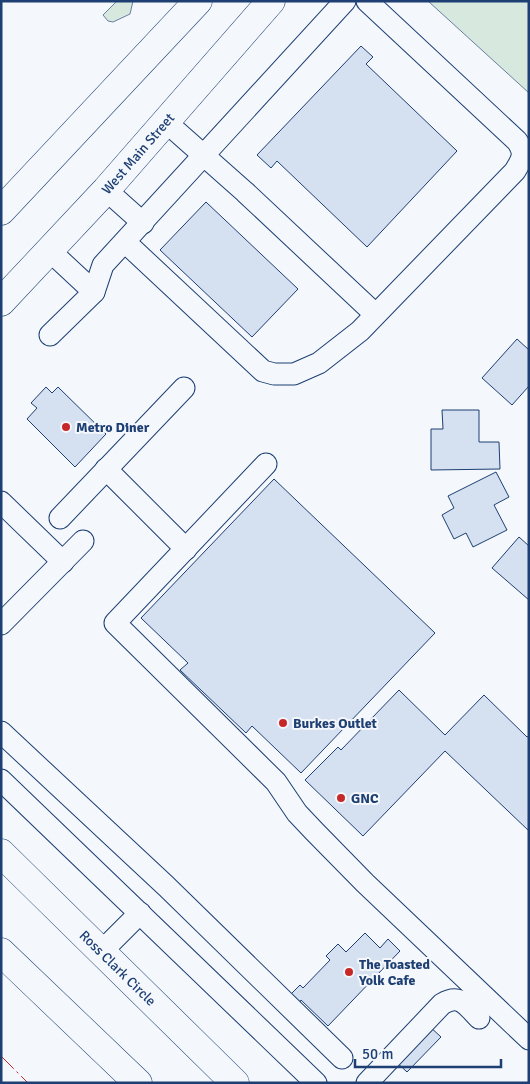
<svg xmlns="http://www.w3.org/2000/svg" width="530" height="1084" viewBox="0 0 530 1084" font-family="Signika,sans-serif">
<style>
.green{fill:#d7e8df;stroke:#687fa3}
.building{fill:#d5e0f0;stroke:#1d3f73}
.lines{fill:none;stroke-linecap:round;stroke-linejoin:round}
.minor-casing{stroke:#1d3f73;stroke-width:23}
.major-casing{stroke:#1d3f73;stroke-width:29}
.highway-casing{stroke:#1d3f73;stroke-width:29}
.minor{stroke:#f4f7fb;stroke-width:21}
.major{stroke:#f4f7fb;stroke-width:28}
.highway{stroke:#f4f7fb;stroke-width:28}
.power{stroke:#c62828;stroke-width:1;stroke-dasharray:18 4 2.5 4;stroke-linecap:butt}
.poi-dot{fill:#c62828;stroke:#f4f7fb;stroke-width:2}
.labels{text-anchor:middle;stroke-width:4;stroke-linejoin:round;paint-order:stroke}
.street-label{font-size:14px;fill:#1d3f73;stroke:#f4f7fb}
.poi-label{font-size:14px;font-weight:bold;fill:#1d3f73;stroke:#f4f7fb;text-anchor:start}
</style>
<rect width="100%" height="100%" fill="#f4f7fb"/>
<g class="green">
<polygon points="117,1 133,1 130,14 113,22 108,21 103,15"/>
<polygon points="428,1 529,1 529,93"/>
</g>
<g class="building">
<polygon points="361,46 373,57 366,64 457,151 367,247 277,161 271,168 257,155"/>
<polygon points="206,202 298,289 252,337 160,250"/>
<polygon points="517,339 529,350 529,386 512,405 482,378"/>
<polygon points="46,387 52,393 58,387 106,434 75,467 27,419 37,408 31,403"/>
<polygon points="442,410 479,410 479,442 499,442 500,469 431,470 431,429 443,429"/>
<polygon points="496,472 509,497 494,505 507,530 473,547 466,533 454,539 442,515 454,508 448,496"/>
<polygon points="274,479 435,633 301,773 252,726 246,733 180,670 188,663 141,618"/>
<polygon points="519,537 529,546 529,600 492,568"/>
<polygon points="399,690 445,735 484,695 527,737 529,736 529,831 445,751 363,836 305,780 338,747 341,750"/>
<polygon points="365,933 380,948 388,939 400,951 328,1026 301,1000 300,1002 291,994 300,985 303,988 330,960 326,956 338,944 346,952"/>
<polygon points="427,1024 441,1037 407,1072 393,1059"/>
</g>
<g class="lines">
<g class="minor-casing">
<g id="minor">
<polyline points="166,122 245,192 375,314"/>
<polyline points="106,190 143,223"/>
<path d="M125 242 263 371 274 374H294L319 363 360 331 515 171C522 159 526 154 517 141L367 1"/>
<polyline points="50,251 94,292"/>
<polyline points="50,335 94,292 103,265 345,1"/>
<polyline points="266,464 115,623 276,782 297,813 314,831 365,883 529,1039"/>
<polyline points="106,469 186,549"/>
<polyline points="1,502 63,562"/>
<polyline points="60,518 184,388"/>
<polyline points="1,624 83,541"/>
<polyline points="1,732 166,886 342,1058"/>
<polyline points="1,780 316,1083"/>
<polyline points="102,951 140,913"/>
<path d="M367 1083 442 1004C460 993 466 1005 479 1018"/>
</g>
</g>
<g class="major-casing">
<g id="major">
<polyline points="1,211 198,1"/>
<path id="s1" d="M1 302 106 190 271 1"/>
</g>
</g>
<g class="highway-casing">
<g id="highway">
<path id="s2" d="M1 853 235 1083"/>
<polyline points="1,952 138,1083"/>
</g>
</g>
<use href="#minor" class="minor"/>
<use href="#major" class="major"/>
<use href="#highway" class="highway"/>
<polyline class="power" points="1,1056 28,1083"/>
</g>
<g class="poi-dot">
<circle cx="66" cy="427" r="5"/>
<circle cx="283" cy="723" r="5"/>
<circle cx="341" cy="798" r="5"/>
<circle cx="349" cy="972" r="5"/>
</g>
<g class="labels">
<g class="street-label">
<text dy="5" stroke="none"><textPath href="#s1" startOffset="202">West Main Street</textPath></text>
<text dy="5" stroke="none"><textPath href="#s2" startOffset="164">Ross Clark Circle</textPath></text>
</g>
<g class="poi-label">
<text x="76" y="432">Metro Diner</text>
<text x="293" y="728">Burkes Outlet</text>
<text x="351" y="803">GNC</text>
<text x="359" y="969">The Toasted<tspan x="359" dy="16">Yolk Cafe</tspan></text>
</g>
</g>
<rect width="530" height="1084" fill="none" stroke="#1d3f73" stroke-width="5"/>
<path d="M355 1059v8h146v-8" fill="none" stroke="#1d3f73" stroke-width="2.5"/>
<text x="362" y="1059" font-size="15" fill="#1d3f73" stroke="#f4f7fb" stroke-width="4" paint-order="stroke">50 m</text>
</svg>
